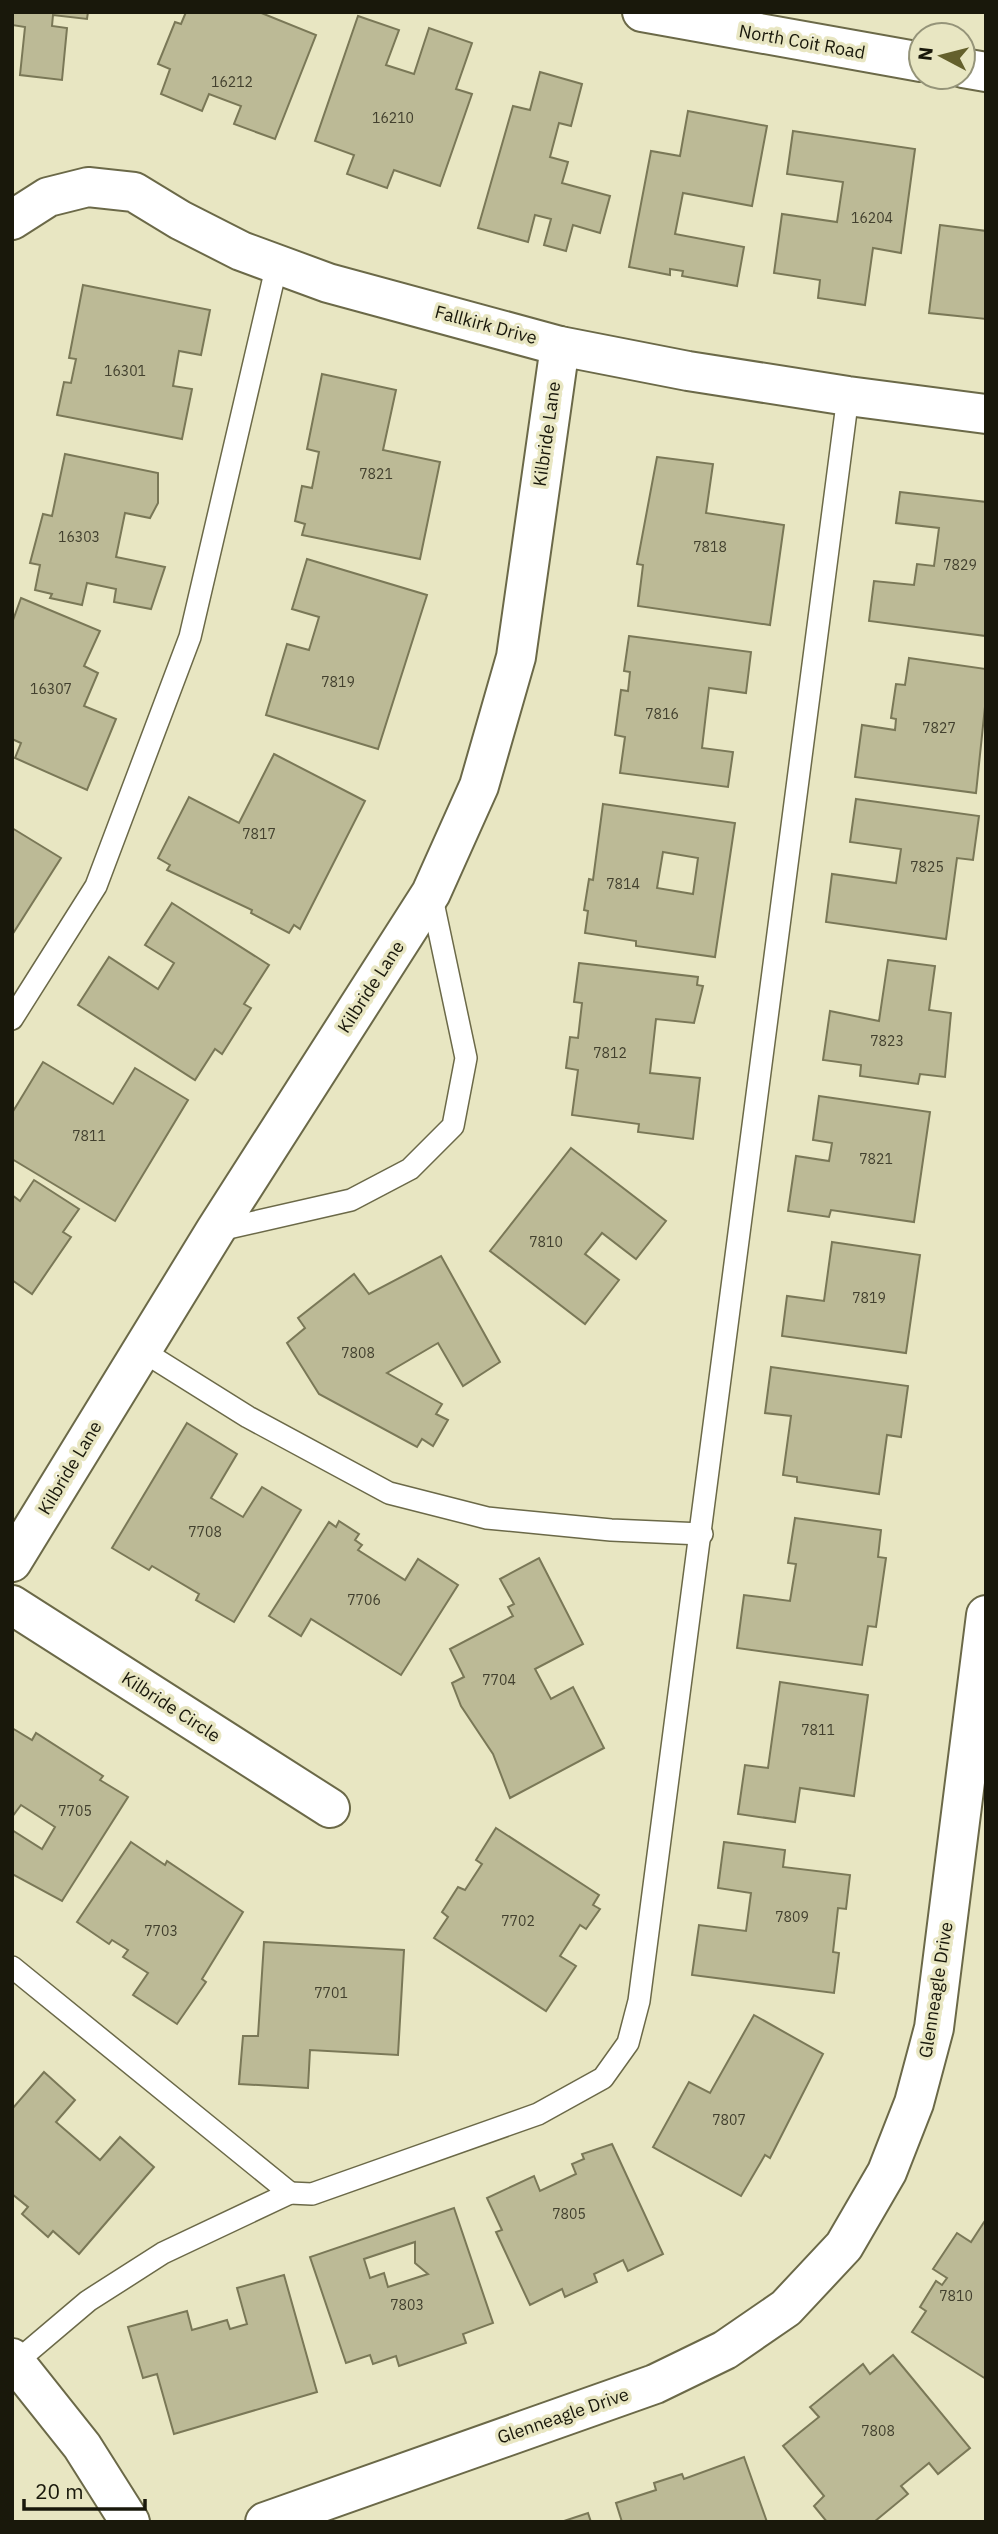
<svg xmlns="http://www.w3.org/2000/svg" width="998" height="2534" viewBox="0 0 998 2534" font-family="'IBM Plex Sans',sans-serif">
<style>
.building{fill:#bcba96;stroke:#7a7857;stroke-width:2;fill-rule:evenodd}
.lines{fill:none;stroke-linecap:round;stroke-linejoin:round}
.service-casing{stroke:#6b6948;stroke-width:24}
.minor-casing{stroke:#6b6948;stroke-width:42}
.secondary-casing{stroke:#6b6948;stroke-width:42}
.service{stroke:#fff;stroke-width:21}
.minor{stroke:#fff;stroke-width:38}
.secondary{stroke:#fff;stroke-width:38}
.labels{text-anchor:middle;stroke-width:7;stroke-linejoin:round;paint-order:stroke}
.number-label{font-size:14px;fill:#42402e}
.street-label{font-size:18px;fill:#19180b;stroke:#e8e6c2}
</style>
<rect width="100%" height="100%" fill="#e8e6c2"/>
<g class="building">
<polygon points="12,12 88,12 87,19 53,15 52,26 67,28 62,80 20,75 25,27 12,25"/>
<polygon points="186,12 259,12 316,35 275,139 234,124 241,106 209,94 202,111 161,94 170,69 158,64 175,22 181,24"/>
<polygon points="358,16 399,30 386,65 414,74 429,28 472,43 456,89 472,94 440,186 394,170 387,188 347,174 354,155 315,141"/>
<polygon points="540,72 582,84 571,126 559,123 550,157 568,162 562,183 610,196 600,233 573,225 566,251 544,245 551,219 535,215 528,242 478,228 513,106 530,110"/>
<polygon points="688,111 767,126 752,206 683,193 675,234 744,247 737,286 682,276 683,271 670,269 670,275 629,267 651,151 680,156"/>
<polygon points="793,131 915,149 901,253 873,248 865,305 818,298 820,280 774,273 782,214 837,222 843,182 787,174"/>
<polygon points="940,225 986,231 986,319 929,313"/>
<polygon points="83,285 210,310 201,355 179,351 173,386 192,389 182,439 57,415 64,382 71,383 76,359 69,358"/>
<polygon points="322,374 396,390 383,450 440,462 420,559 302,535 305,524 295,521 302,486 312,488 319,452 307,449"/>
<polygon points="65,454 158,473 158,503 150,518 125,513 116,557 165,567 151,609 114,602 116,589 87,583 82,605 50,598 52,594 35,590 40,565 30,563 43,514 52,516"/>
<polygon points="657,457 713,464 706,513 784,525 770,625 638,606 643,565 637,564"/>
<polygon points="900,492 986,502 986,636 869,621 874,581 914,585 917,564 934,566 939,528 896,523"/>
<polygon points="307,559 427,595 378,749 266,715 287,644 309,650 319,617 292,609"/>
<polygon points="21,598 100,631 84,666 98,673 84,706 116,719 87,790 15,758 21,743 12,739 12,623"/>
<polygon points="629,636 751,652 746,693 709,688 702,748 733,752 728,787 620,773 625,737 615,735 621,690 628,691 630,672 624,671"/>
<polygon points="909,658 986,669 986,697 976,793 855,777 862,725 895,730 896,719 891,718 896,684 905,685"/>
<polygon points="274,754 365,801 300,929 294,925 289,933 251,913 252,910 167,870 170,865 158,858 189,797 239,823"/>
<polygon points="856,799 979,816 973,860 957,858 946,939 826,922 832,874 896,883 901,849 850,842"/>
<path d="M603 804 735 823 715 957 636 946V941L585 933 588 911 584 910 589 879 593 880ZM663 852 698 858 693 894 657 888Z"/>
<polygon points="12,828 61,858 12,935"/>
<polygon points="172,903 269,965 244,1004 251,1008 222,1054 215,1049 195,1080 78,1005 109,957 158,989 174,963 145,945"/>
<polygon points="888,960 935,966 929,1010 951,1013 945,1077 920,1074 918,1084 860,1076 861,1065 823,1060 830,1011 879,1021"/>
<polygon points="579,963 698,977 697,985 703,986 694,1023 656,1019 650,1073 700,1078 693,1139 638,1132 639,1124 572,1115 578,1070 566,1068 570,1037 578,1038 582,1003 574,1002"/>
<polygon points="43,1062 113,1104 135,1068 188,1100 115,1221 12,1159 12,1113"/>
<polygon points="819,1096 930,1112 914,1222 831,1210 829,1217 788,1211 796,1156 829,1161 832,1143 813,1140"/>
<polygon points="571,1148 666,1221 636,1259 602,1233 585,1254 619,1280 585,1324 490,1251"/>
<polygon points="34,1180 79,1209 63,1232 71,1237 32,1294 12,1280 12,1195 20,1201"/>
<polygon points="832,1242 920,1255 906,1353 782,1336 787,1296 824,1301"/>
<polygon points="441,1256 500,1362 463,1386 438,1343 387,1373 442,1404 436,1414 448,1420 433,1446 422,1439 417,1447 319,1394 287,1343 305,1328 298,1318 354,1274 369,1294"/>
<polygon points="771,1367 908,1386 901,1437 887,1435 879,1494 797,1482 797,1477 783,1475 791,1416 765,1413"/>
<polygon points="187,1423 237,1454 211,1498 243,1517 262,1487 301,1510 234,1622 196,1600 199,1594 152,1566 149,1570 112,1548"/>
<polygon points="795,1518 881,1530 878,1557 886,1558 876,1627 868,1626 862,1665 737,1648 744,1595 790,1601 796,1564 788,1563"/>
<polygon points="339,1521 359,1534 355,1540 362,1545 358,1550 405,1580 418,1559 458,1585 401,1675 311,1619 301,1636 269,1616 329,1522 336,1527"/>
<polygon points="539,1558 583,1644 535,1669 551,1699 573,1687 604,1748 510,1798 493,1754 461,1706 452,1683 464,1677 450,1649 513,1616 508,1607 514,1604 500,1579"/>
<polygon points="780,1682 868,1695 854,1796 800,1788 795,1822 738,1814 745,1765 768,1768"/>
<polygon points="12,1728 32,1740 36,1733 103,1776 100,1780 128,1797 62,1901 12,1874 12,1830 42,1849 55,1827 21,1805 12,1817"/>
<polygon points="496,1828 599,1895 593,1905 600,1909 586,1929 580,1925 560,1956 576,1966 546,2011 434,1938 448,1917 442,1912 458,1887 465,1890 482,1864 476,1860"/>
<polygon points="131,1842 165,1865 167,1861 243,1912 202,1979 206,1982 177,2024 133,1995 148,1973 123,1957 128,1950 112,1940 109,1944 77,1922"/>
<polygon points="724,1842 785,1850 783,1867 850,1875 846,1909 838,1908 833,1952 839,1953 834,1993 692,1975 699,1925 746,1931 751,1893 718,1888"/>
<polygon points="264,1942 404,1950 398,2055 310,2050 308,2088 239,2084 243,2036 258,2036"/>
<polygon points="754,2015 823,2054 770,2158 765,2155 741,2196 653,2147 689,2082 710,2093"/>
<polygon points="44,2072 75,2100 56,2122 100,2160 120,2137 154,2167 79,2254 53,2231 48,2237 22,2214 28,2207 12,2194 12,2109"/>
<polygon points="612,2144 663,2254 628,2271 623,2260 594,2274 597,2282 565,2297 562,2289 530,2305 496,2232 502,2230 487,2198 534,2176 540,2191 576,2174 572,2164 584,2159 582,2154"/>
<path d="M454 2208 493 2323 463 2334 466 2343 399 2366 396 2356 373 2364 370 2355 346 2363 310 2257ZM415 2242V2263L428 2274 388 2287 384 2273 370 2278 364 2259Z"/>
<polygon points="986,2219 986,2379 912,2332 926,2311 920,2307 936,2281 942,2285 947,2278 933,2269 957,2233 971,2242"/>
<polygon points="284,2275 317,2392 174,2434 157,2374 143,2378 128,2327 187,2311 192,2330 227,2320 230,2329 247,2324 237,2288"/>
<polygon points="893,2355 970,2448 938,2474 929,2463 901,2486 908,2494 874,2522 827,2522 814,2506 824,2496 783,2446 819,2417 810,2407 863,2364 870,2374"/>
<polygon points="744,2457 767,2522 622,2522 616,2503 656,2490 654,2483 682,2474 684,2479"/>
<polygon points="588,2513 591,2522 561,2522"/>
</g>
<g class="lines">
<g class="service-casing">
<g id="service">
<polyline points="12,1019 96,886 190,637 277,264"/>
<polyline points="215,1231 351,1200 410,1169 453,1126 466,1058 431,893"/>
<polyline points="141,1350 248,1417 389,1493 487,1518 611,1530 702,1534"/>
<polyline points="12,1967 290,2193 163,2253 88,2301 16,2362"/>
<polyline points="290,2193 312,2194 538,2114 603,2078 628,2043 639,2001 848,396"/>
</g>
</g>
<g class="minor-casing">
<g id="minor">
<polyline points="12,220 48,197 88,187 134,192 180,220 241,251 328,283 560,346 688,371 848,396 986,414"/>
<polyline points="12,1562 215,1231 431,893 479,786 516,657 560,346"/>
<polyline points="12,1605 330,1808"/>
<polyline points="12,2358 82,2446 130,2522"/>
<polyline points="265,2522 655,2384 725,2350 786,2308 844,2246 887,2172 914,2103 934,2028 986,1615"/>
</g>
</g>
<g class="secondary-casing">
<g id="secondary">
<polyline points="642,12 921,62"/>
<polyline points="963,68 986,72"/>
</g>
</g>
<use href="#service" class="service"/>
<use href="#minor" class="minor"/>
<use href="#secondary" class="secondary"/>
</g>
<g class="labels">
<g class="number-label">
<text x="232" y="87">16212</text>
<text x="393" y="123">16210</text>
<text x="872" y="223">16204</text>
<text x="125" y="376">16301</text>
<text x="376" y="479">7821</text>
<text x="79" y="542">16303</text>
<text x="710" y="552">7818</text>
<text x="960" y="570">7829</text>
<text x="338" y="687">7819</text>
<text x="51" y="694">16307</text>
<text x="662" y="719">7816</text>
<text x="939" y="733">7827</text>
<text x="259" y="839">7817</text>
<text x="927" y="872">7825</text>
<text x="623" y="889">7814</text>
<text x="887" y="1046">7823</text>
<text x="610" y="1058">7812</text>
<text x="89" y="1141">7811</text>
<text x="876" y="1164">7821</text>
<text x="546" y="1247">7810</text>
<text x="869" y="1303">7819</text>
<text x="358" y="1358">7808</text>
<text x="205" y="1537">7708</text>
<text x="364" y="1605">7706</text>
<text x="499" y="1685">7704</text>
<text x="818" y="1735">7811</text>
<text x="75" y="1816">7705</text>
<text x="792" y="1922">7809</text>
<text x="518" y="1926">7702</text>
<text x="161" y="1936">7703</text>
<text x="331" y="1998">7701</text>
<text x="729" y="2125">7807</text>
<text x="569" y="2219">7805</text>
<text x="956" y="2301">7810</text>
<text x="407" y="2310">7803</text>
<text x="878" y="2436">7808</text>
</g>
<g class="street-label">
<text transform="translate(802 42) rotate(10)" y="6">North Coit Road</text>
<text transform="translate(486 325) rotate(15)" y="6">Fallkirk Drive</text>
<text transform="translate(547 434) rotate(-82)" y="6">Kilbride Lane</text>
<text transform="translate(371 987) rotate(-57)" y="6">Kilbride Lane</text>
<text transform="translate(70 1468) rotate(-59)" y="6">Kilbride Lane</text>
<text transform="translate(171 1707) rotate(33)" y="6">Kilbride Circle</text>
<text transform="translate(936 1990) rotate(-81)" y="6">Glenneagle Drive</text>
<text transform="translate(563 2416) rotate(-19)" y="6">Glenneagle Drive</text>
</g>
</g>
<rect width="998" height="2534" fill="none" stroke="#19180b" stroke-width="28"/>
<g transform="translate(942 56) rotate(277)"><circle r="33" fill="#e8e6c2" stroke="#959479" stroke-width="2"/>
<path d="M0-5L12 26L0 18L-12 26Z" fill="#64602c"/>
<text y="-10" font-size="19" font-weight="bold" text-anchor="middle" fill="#19180b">N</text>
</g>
<path d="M24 2499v10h121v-10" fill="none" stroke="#19180b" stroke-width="3.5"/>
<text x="35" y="2499" font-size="21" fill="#19180b" stroke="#e8e6c2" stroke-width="5" paint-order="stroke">20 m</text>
</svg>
